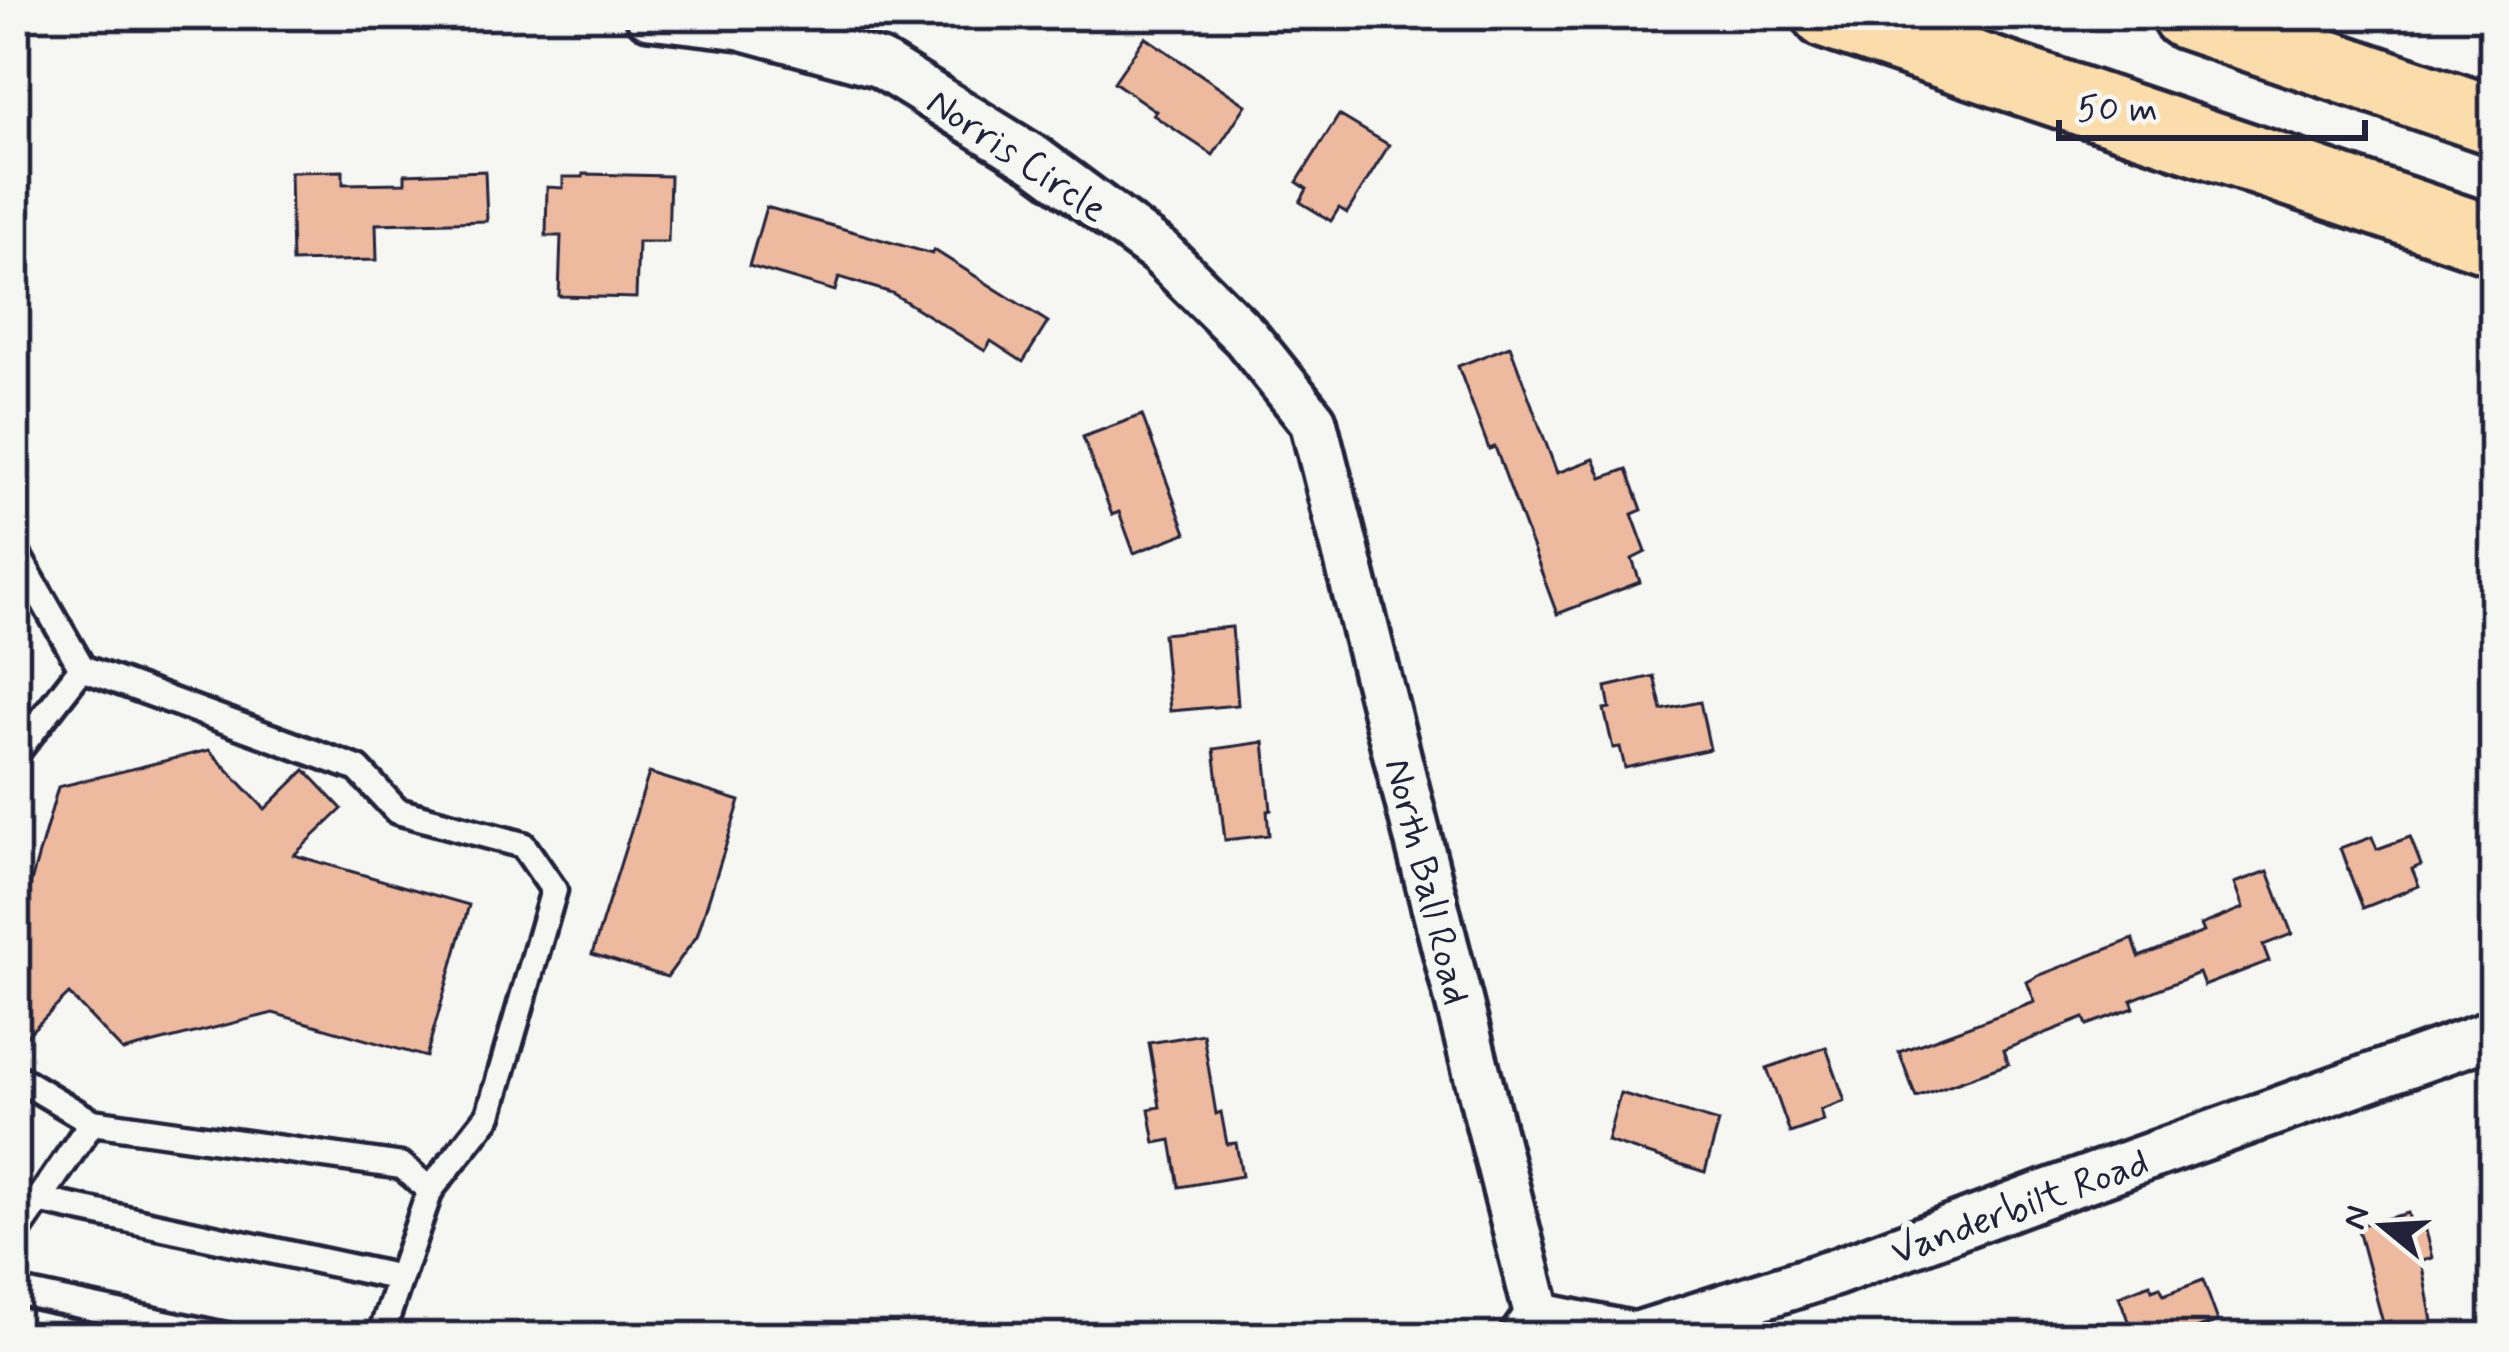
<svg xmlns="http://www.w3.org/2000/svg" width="2509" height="1352" viewBox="0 0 2509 1352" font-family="Mynerve,sans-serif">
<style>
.building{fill:#edba9f;stroke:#22223b;stroke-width:3}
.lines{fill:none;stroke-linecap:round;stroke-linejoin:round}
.lane-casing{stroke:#22223b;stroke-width:33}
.street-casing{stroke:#22223b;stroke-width:54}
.highway-casing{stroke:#22223b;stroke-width:75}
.lane{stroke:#f6f6f2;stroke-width:24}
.street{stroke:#f6f6f2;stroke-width:45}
.highway{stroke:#fbddab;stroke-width:66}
.labels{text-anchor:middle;stroke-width:12;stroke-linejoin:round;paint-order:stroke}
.street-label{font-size:39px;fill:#22223b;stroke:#f6f6f2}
</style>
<rect width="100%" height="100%" fill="#f6f6f2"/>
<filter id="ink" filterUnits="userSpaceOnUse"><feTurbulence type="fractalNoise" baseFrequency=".00833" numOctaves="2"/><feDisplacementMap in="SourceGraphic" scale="24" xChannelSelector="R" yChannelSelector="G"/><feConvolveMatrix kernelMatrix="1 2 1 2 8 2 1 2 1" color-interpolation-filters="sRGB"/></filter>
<g filter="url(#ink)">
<g class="building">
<polygon points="1145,37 1246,105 1213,155 1153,115 1156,111 1114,82"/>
<polygon points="1339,115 1389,145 1347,213 1339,208 1331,221 1300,202 1307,189 1297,182"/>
<polygon points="343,171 343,184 405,183 405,174 485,171 487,221 376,224 377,260 292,262 290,172"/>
<polygon points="583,174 670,176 668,242 638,242 636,298 559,296 561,236 546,236 547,187 563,188 563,177 583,177"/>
<polygon points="766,207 932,254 934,250 1048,322 1023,362 991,341 985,351 892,293 839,277 835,291 749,266"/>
<polygon points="1510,346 1557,473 1594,459 1602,478 1627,469 1642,510 1632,514 1646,552 1632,559 1640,582 1557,614 1495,447 1489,449 1458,366"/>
<polygon points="1142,415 1186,533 1134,553 1119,512 1112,515 1083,437"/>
<polygon points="1232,627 1238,705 1170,711 1163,634"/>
<polygon points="1654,676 1662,710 1700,702 1710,749 1625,768 1620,747 1613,748 1604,709 1610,708 1606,687"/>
<polygon points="1264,742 1271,810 1267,811 1269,835 1225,840 1214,749"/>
<polygon points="209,750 265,809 305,770 342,809 294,855 469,905 426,1057 273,1013 123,1051 69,994 15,1047 15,938 58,787"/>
<polygon points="649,773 740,801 697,936 667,977 592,954"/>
<polygon points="2372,837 2377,849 2410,837 2421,865 2412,869 2419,886 2363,908 2340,849"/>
<polygon points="2268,871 2292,934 2263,945 2269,961 2204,986 2199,973 2131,1000 2134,1008 2087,1025 2084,1018 2003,1050 2008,1064 1916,1097 1899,1052 2035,1002 2027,982 2040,975 2133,939 2139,957 2204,932 2201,925 2244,908 2235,883"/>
<polygon points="1203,1034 1216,1114 1221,1112 1227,1144 1236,1143 1242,1176 1179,1187 1171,1140 1155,1143 1149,1109 1160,1107 1149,1043"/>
<polygon points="1826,1047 1845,1101 1821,1110 1824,1121 1790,1133 1767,1068"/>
<polygon points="1620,1093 1719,1122 1705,1172 1607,1141"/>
<polygon points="2408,1213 2412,1230 2424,1227 2432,1258 2421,1261 2434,1332 2416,1337 2394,1337 2390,1321 2383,1323 2357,1226"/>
<polygon points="2203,1280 2218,1321 2174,1337 2134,1337 2119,1296 2150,1284 2152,1290 2160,1287 2164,1295"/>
</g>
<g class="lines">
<g class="lane-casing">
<g id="lane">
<polyline points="15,551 82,668 358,769 397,811 523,845 554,890 489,1115 430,1190"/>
<polyline points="15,601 31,584"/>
<polyline points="15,754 82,668"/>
<polyline points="15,1076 92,1122 402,1166 430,1190 380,1337"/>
<polyline points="38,1200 400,1278"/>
<polyline points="15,1235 92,1122"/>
<polyline points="15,1291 230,1337"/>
</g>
</g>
<g class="street-casing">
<g id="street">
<polyline points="649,15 741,26 880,64 1037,161 1160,252 1245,336 1313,421 1538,1316 1523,1337"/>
<polyline points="1538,1316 1635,1336 1836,1272 2039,1196 2494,1033"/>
</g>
</g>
<g class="highway-casing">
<g id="highway">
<polyline points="1827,15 2494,241"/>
<polyline points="2185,15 2494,121"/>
</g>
</g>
<use href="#lane" class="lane"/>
<use href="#street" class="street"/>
<use href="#highway" class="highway"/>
</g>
</g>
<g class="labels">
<g class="street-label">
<text transform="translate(1018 154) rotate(34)" y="14">Norris Circle</text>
<text transform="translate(1429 881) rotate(76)" y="14">North Ball Road</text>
<text transform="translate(2019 1205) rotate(-20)" y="14">Vanderbilt Road</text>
</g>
</g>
<rect width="2509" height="1352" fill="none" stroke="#f6f6f2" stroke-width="60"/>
<rect x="30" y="30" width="2449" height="1292" fill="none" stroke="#22223b" stroke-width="4.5" filter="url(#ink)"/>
<g transform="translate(2383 1226) rotate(288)" stroke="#f6f6f2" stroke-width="9" paint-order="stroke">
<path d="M0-9L21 45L0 30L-21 45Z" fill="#22223b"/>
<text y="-18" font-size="33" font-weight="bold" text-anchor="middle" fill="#22223b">N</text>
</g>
<path d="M2059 120v18h306v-18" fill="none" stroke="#22223b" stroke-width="6"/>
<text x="2077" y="120" font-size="36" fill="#22223b" stroke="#f6f6f2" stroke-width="9" paint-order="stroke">50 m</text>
</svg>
